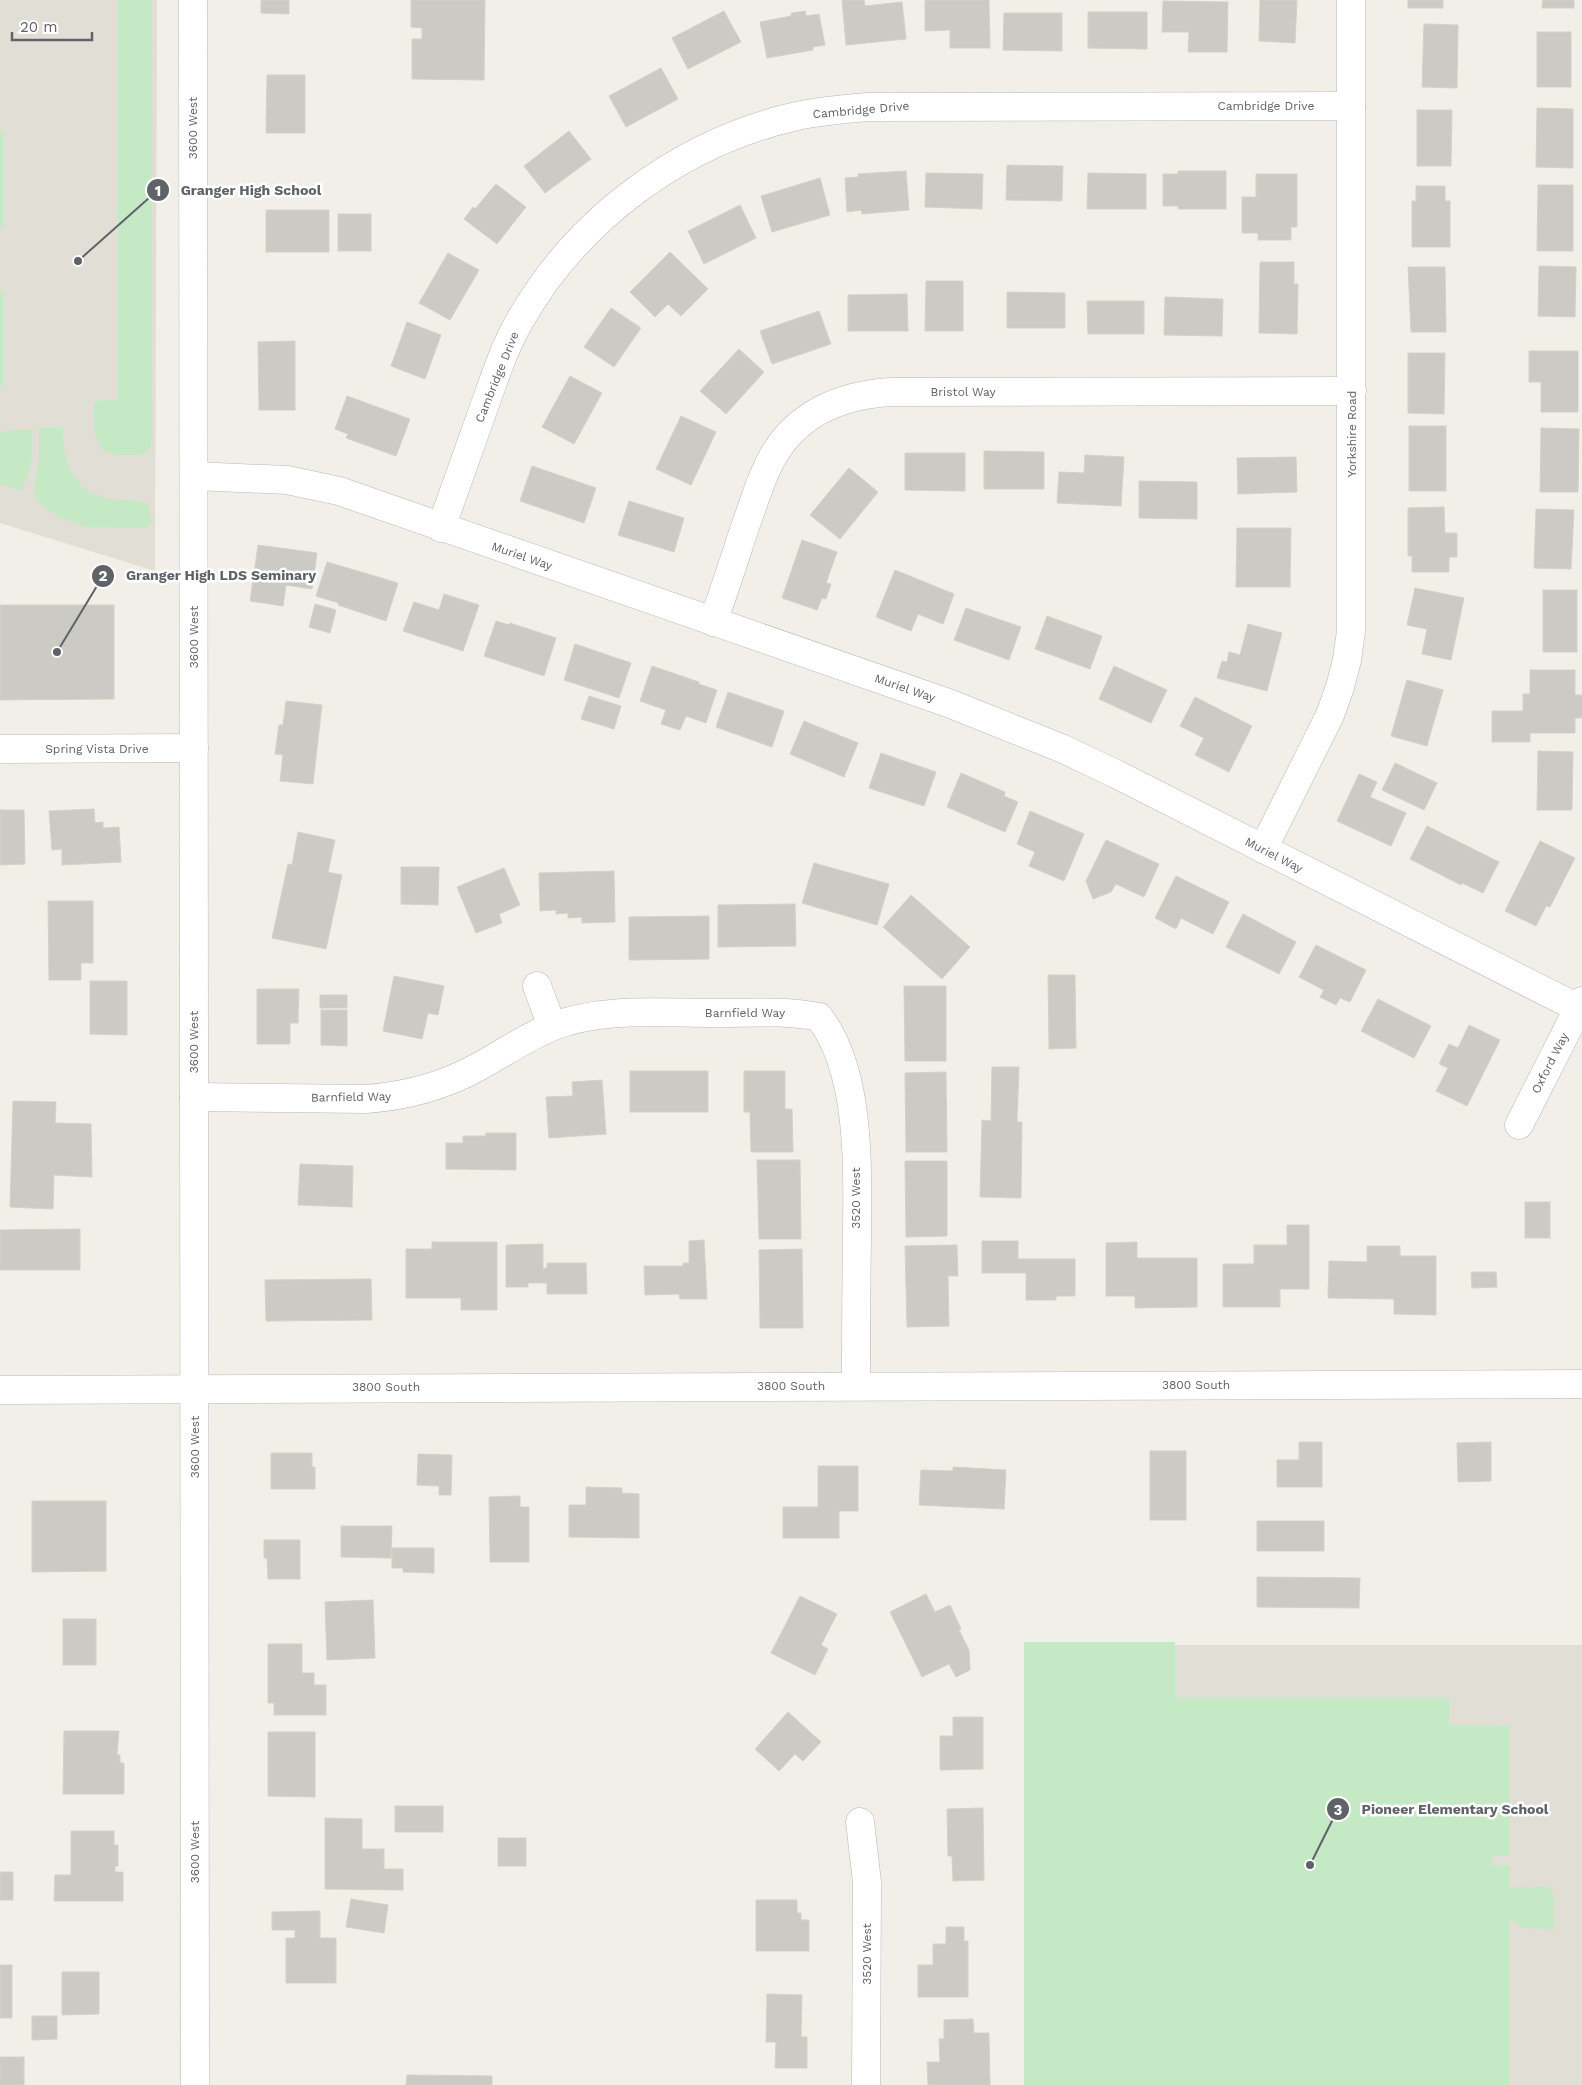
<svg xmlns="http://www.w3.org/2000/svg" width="1582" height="2085" viewBox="0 0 1582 2085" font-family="'Work Sans',sans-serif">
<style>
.education{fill:#e1ded6}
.green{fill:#c5e8c5}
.building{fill:#cccac5;stroke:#d6d1c6}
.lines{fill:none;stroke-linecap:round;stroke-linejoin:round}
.street-casing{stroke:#b5b8bc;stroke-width:29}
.secondary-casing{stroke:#b6babf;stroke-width:29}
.street{stroke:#fff;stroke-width:28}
.secondary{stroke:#fff;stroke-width:28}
.labels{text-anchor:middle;stroke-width:5;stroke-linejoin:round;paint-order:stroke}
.street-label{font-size:12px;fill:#5f6368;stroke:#fff}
.leader{fill:none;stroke:#5f6368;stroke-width:2}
.callout-dot{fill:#5f6368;stroke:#fff;stroke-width:2}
.mark-label{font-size:15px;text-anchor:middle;font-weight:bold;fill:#fff}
.callout-label{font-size:14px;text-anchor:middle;font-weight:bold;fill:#5f6368;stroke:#fff;stroke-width:5;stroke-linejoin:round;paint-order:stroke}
</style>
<rect width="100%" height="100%" fill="#f1efe8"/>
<g class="education">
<polygon points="0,0 157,0 155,571 0,523"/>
<rect x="1039" y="1645" width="543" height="440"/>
</g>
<g class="green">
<path d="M118 0H152V437L148 452C140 455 133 455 125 455 90 455 94 429 94 403L99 400H118Z"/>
<rect x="0" y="131" width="3" height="96"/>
<rect x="0" y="290" width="3" height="96"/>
<path d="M39 428H63C63 461 71 492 110 499 123 501 135 499 148 504L152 523 145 528 85 527 60 517 37 502 34 490 39 459Z"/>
<path d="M17 429H32C32 451 33 472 20 491L0 484V432Z"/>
<polygon points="1024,1642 1175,1642 1175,1698 1449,1698 1449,1725 1510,1726 1510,1856 1493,1856 1492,1866 1510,1866 1510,1888 1546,1886 1554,1894 1554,1929 1521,1928 1510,1918 1510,2085 1024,2085"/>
</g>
<g class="building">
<polygon points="261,0 289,0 289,14 261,13"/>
<polygon points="411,0 485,0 484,80 412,79 412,39 422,39 422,28 411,27"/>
<polygon points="842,0 864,0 865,6 902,2 906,39 846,45"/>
<polygon points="925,0 989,0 990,48 950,48 950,30 925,31"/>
<polygon points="1260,0 1297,0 1295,43 1259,41"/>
<rect x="1408" y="0" width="35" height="8"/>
<polygon points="1543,0 1574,0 1574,8 1542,8"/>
<polygon points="1163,1 1228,2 1227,52 1188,52 1189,32 1162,32"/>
<polygon points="724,11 741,42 688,69 672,38"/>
<polygon points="805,11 806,16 819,14 825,45 813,47 813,50 767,58 760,22 791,16 791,13"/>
<polygon points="1088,12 1147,12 1147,49 1088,48"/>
<polygon points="1004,13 1062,13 1062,51 1003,50"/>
<polygon points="1424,24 1458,25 1457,88 1422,87"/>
<rect x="1537" y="32" width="34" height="55"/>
<polygon points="661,68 678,99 626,127 609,96"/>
<polygon points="267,75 305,75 305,133 266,133"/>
<polygon points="1537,108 1573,109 1573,168 1536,167"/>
<polygon points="1417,110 1452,110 1451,166 1417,166"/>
<polygon points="569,131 591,159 545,193 524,166"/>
<polygon points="1007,165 1063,166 1062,201 1006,200"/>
<polygon points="906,171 909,210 862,214 861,210 847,212 845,178 858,177 858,174"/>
<polygon points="1178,171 1226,171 1226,209 1178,209 1178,206 1163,206 1163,174 1178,174"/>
<polygon points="926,173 983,174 982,209 925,207"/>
<polygon points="1088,173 1146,174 1146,209 1087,209"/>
<polygon points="1256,174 1297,174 1297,227 1291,227 1291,240 1258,240 1258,233 1242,233 1242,197 1256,197"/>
<polygon points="820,178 830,215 772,232 761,196"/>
<polygon points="496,184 526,207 497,244 464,219 473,207 475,209"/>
<polygon points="1538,185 1573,185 1573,251 1537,251"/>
<polygon points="1416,186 1445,186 1445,201 1450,201 1450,247 1412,247 1412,201 1416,201"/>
<polygon points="740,205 756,238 704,264 688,231"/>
<rect x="266" y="210" width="63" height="42"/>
<rect x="338" y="214" width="33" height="37"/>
<polygon points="670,252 708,289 681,316 668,304 655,317 630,292"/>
<polygon points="448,253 479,270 450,320 419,303"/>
<polygon points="1260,262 1294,262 1294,284 1298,284 1297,334 1259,333"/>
<polygon points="1539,266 1576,267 1575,317 1538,316"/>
<polygon points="1408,267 1445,267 1446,332 1411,332"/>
<polygon points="926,281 963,281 963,331 925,331"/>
<polygon points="1007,292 1065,293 1065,328 1007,328"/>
<polygon points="907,294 908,331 848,331 848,295"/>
<polygon points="1165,297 1223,299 1222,336 1164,335"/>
<polygon points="1087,301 1144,301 1144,334 1088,334"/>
<polygon points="611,308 641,328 614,367 584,347"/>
<polygon points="819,311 831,344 772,364 760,331"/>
<polygon points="407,322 441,335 425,379 391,366"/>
<polygon points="295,341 295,410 259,410 258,342"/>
<polygon points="739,349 764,372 726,414 700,391"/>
<polygon points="1529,351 1578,351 1578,412 1541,412 1541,382 1529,382"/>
<polygon points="1408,353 1445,353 1444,414 1408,413"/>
<polygon points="570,376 602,393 574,444 542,427"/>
<polygon points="347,396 410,419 396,456 346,438 348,434 335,429"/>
<polygon points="681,416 716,432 691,485 656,469"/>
<rect x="1409" y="426" width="37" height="65"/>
<polygon points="1541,428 1579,429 1578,492 1540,492"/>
<polygon points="984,451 1044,452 1044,489 984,489"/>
<polygon points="905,453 965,453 965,491 905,490"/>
<polygon points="1085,455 1124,457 1121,506 1057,503 1059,472 1084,473"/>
<polygon points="1296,457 1297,492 1238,494 1237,458"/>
<polygon points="532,466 596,488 584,523 520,501"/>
<polygon points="849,468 878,492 840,539 810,515"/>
<polygon points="1139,481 1197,482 1197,519 1139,518"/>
<polygon points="629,501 684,518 674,552 618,535"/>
<polygon points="1444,507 1445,533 1457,533 1457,557 1449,557 1449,572 1412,572 1412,556 1408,556 1408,508"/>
<polygon points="1536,509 1574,510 1571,569 1534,568"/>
<polygon points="1237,528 1291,528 1290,587 1236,587"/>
<polygon points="802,540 837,552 826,583 831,584 826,599 822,598 817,610 782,598"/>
<polygon points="258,545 317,553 312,589 286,585 283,606 250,601"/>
<polygon points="327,562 398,583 386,621 338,605 339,603 316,596"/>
<polygon points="895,570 954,594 943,624 918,614 911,631 876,617"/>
<polygon points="1415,588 1464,598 1451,660 1422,654 1427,629 1407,625"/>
<rect x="1543" y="590" width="34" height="62"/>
<polygon points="444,594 479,605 463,651 403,631 414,602 439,610"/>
<polygon points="315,604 336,610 330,633 309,627"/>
<polygon points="0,605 114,605 114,699 0,700"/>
<polygon points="966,608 1021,627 1009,660 954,640"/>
<polygon points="1047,616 1102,636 1090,669 1035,649"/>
<polygon points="496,621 509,625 510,623 556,638 544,676 484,656"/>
<polygon points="1248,624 1282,633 1267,691 1217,678 1222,661 1227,662 1229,652 1240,655"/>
<polygon points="575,644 631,663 619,698 564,680"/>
<polygon points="652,666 699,682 699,684 717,690 706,723 686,716 680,730 661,724 666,710 640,701"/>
<polygon points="1114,666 1167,690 1151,723 1099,699"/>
<polygon points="1530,670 1575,670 1575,695 1582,695 1582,718 1575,718 1575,733 1530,733 1530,742 1492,742 1492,711 1523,711 1523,694 1530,694"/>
<polygon points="1407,680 1443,690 1427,746 1391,736"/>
<polygon points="728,692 784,711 772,747 716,727"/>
<polygon points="589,696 621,706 614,729 581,719"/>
<polygon points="1195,697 1252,726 1229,772 1195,755 1204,738 1180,726"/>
<polygon points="286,701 322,705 313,784 280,781 283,755 275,754 279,725 283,725"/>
<polygon points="804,721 858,743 844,777 790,754"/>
<polygon points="1538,751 1573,752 1572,810 1537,810"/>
<polygon points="881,753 936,772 924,806 869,788"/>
<polygon points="1395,763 1437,783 1424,810 1382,790"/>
<polygon points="961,773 1005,792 1004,796 1018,802 1005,832 947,807"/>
<polygon points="1359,774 1377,782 1370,797 1406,813 1391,846 1337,821"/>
<polygon points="94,809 95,823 103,822 103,828 119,827 121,862 62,865 62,849 52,850 49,811"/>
<polygon points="0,810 24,810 25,864 0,865"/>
<polygon points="1030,811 1084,834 1064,881 1029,866 1035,852 1017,844"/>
<polygon points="1427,826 1499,862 1483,893 1462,883 1461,885 1410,859"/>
<polygon points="298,832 335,840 328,872 342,875 326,949 272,938 288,864 292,865"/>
<polygon points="1106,840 1159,864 1144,897 1116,884 1111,892 1093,899 1086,881"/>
<polygon points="1540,841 1575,858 1550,907 1546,906 1536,926 1505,911"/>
<polygon points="814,863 889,884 877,925 802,903"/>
<polygon points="401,867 439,867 438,905 401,904"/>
<polygon points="504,868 520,905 499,914 502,923 476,933 457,887"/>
<polygon points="614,871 615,922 582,923 582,917 568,918 568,913 556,914 556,910 540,911 539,873"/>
<polygon points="1176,876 1229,902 1213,934 1181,918 1176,929 1155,918"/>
<polygon points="911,895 970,947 942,979 883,927"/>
<polygon points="48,901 93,901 93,963 81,963 81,980 49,980"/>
<polygon points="795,904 796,946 718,947 718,905"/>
<polygon points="1243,914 1296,942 1279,974 1226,947"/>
<polygon points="709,916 709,959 629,960 629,917"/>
<polygon points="1316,945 1366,970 1350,1002 1340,998 1336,1005 1320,997 1324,990 1299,977"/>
<polygon points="1048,975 1075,975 1076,1048 1049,1049"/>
<polygon points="394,976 444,986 438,1015 428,1013 422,1039 383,1031"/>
<polygon points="90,981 127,981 127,1035 90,1034"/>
<polygon points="904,986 946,986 946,1061 905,1061"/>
<polygon points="257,989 299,989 298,1023 290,1023 290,1044 257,1044"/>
<rect x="320" y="995" width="27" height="13"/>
<polygon points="1378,999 1431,1026 1414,1058 1361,1031"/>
<polygon points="321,1010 347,1010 347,1046 321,1045"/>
<polygon points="1469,1025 1500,1040 1467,1106 1436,1091 1448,1068 1439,1064 1449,1044 1458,1048"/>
<polygon points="992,1067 1019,1067 1017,1122 1022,1122 1021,1198 980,1197 982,1120 991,1121"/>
<rect x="630" y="1071" width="78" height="41"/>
<polygon points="744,1071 785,1071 785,1109 792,1109 793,1152 751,1152 750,1112 744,1112"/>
<polygon points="946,1072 947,1152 906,1152 905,1073"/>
<polygon points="602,1080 606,1134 549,1138 546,1097 573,1096 572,1082"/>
<polygon points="13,1101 56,1102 55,1123 91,1124 92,1177 54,1175 53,1209 10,1207"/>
<polygon points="486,1133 516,1133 516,1170 446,1169 446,1143 463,1143 463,1136 486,1136"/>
<polygon points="757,1160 800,1160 801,1239 759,1239"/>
<polygon points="905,1161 947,1161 947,1236 906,1237"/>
<polygon points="300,1164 353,1166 352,1207 298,1205"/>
<rect x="1525" y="1202" width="25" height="36"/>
<polygon points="1287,1225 1309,1225 1309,1289 1280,1289 1280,1307 1223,1307 1223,1264 1254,1264 1254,1245 1287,1245"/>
<polygon points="80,1229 80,1270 0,1270 0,1230"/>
<polygon points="704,1240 707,1299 680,1299 679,1294 645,1295 644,1266 683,1266 683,1263 689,1263 689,1241"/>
<polygon points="982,1241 1018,1241 1018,1259 1075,1259 1075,1296 1056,1296 1056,1300 1026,1300 1026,1273 982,1273"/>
<polygon points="432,1242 497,1242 497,1310 461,1310 461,1298 406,1298 406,1249 432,1249"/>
<polygon points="1137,1242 1137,1258 1197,1258 1197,1307 1135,1308 1135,1296 1106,1296 1106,1243"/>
<polygon points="543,1244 543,1269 547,1268 547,1263 586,1263 587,1294 547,1294 547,1283 528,1283 528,1287 506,1287 506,1245"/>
<polygon points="957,1245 958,1276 948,1276 949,1326 907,1327 905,1246"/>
<polygon points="1367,1246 1400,1246 1400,1256 1436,1256 1436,1315 1394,1314 1394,1299 1328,1298 1329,1261 1367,1262"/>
<polygon points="802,1249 803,1328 760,1328 759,1250"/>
<polygon points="1471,1272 1496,1272 1497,1287 1472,1288"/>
<polygon points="371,1279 372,1320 266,1321 265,1280"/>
<polygon points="1299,1442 1322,1442 1322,1487 1277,1487 1277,1460 1299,1460"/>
<polygon points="1491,1442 1491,1481 1458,1482 1457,1443"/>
<rect x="1150" y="1451" width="36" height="69"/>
<polygon points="271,1453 312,1453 312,1467 315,1467 315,1489 271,1489"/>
<polygon points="418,1454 452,1455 451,1495 439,1495 439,1486 417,1485"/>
<polygon points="818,1466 858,1466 858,1511 839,1511 839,1538 783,1538 783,1507 818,1507"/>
<polygon points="953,1467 1006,1470 1004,1509 919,1505 921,1470 953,1471"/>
<polygon points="586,1487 622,1488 622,1493 639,1494 639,1538 569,1537 569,1505 586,1505"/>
<polygon points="520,1496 520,1507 529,1507 529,1562 490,1562 489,1497"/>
<polygon points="32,1501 106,1501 106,1571 32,1572"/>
<rect x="1257" y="1521" width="67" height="30"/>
<polygon points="341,1526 392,1526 391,1558 341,1557"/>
<polygon points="264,1540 300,1540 300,1579 268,1579 267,1558 264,1558"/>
<polygon points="392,1548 434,1548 434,1573 403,1572 403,1568 392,1568"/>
<polygon points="1257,1577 1360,1578 1359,1608 1257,1607"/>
<polygon points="926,1594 935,1612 950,1605 961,1629 959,1630 969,1650 970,1670 956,1677 949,1664 922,1677 890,1612"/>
<polygon points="800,1596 837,1614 821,1645 828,1649 815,1675 771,1653"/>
<polygon points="373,1600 375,1658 327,1660 325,1602"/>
<rect x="63" y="1619" width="33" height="46"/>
<polygon points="268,1644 302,1644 302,1673 314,1673 314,1685 326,1685 326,1715 274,1715 274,1703 268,1703"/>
<polygon points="788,1712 821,1742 803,1761 795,1754 779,1771 755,1749"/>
<polygon points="953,1717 983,1717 983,1769 940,1770 940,1736 953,1736"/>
<polygon points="64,1731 119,1731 117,1755 120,1755 120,1763 124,1763 124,1794 63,1794"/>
<polygon points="268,1732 315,1732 315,1797 268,1796"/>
<rect x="395" y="1806" width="48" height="26"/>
<polygon points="983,1808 984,1880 953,1881 952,1856 948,1856 947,1809"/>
<polygon points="325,1818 362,1819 362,1849 384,1849 384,1869 403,1869 403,1890 325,1889"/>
<polygon points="71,1831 114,1831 114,1845 118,1845 118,1866 115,1866 115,1872 123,1872 123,1901 54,1901 55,1875 71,1875"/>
<rect x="498" y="1838" width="28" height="28"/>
<rect x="0" y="1872" width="13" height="28"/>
<polygon points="351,1899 388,1905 384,1933 346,1927"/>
<polygon points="756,1900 797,1900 797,1913 801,1913 801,1920 809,1920 809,1951 756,1951"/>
<polygon points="320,1911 320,1938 336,1938 336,1983 286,1983 286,1938 295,1938 295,1930 272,1930 272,1912"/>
<polygon points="946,1927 964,1927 964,1941 968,1941 968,1997 918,1997 918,1965 933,1965 933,1944 946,1944"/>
<rect x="0" y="1965" width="12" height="53"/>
<polygon points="62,1972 99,1972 99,2014 62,2015"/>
<polygon points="767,1994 802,1995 801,2037 807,2037 807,2068 775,2068 776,2042 766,2042"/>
<polygon points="32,2016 57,2016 57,2039 32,2040"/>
<polygon points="973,2019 974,2033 989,2033 990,2085 928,2085 927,2062 940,2062 939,2039 944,2039 944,2020"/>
<rect x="0" y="2057" width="24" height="28"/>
<polygon points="407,2075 492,2076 492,2085 406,2085"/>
</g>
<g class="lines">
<g class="street-casing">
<g id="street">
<polyline points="194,476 287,480 339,491 951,704 1061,748 1116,774 1578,1008"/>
<path d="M441 528C455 488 469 449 483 410 494 380 503 350 519 322 577 219 681 142 797 116 820 111 844 109 868 107L1351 106"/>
<path d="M713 622C725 589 735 557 746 524 754 503 760 480 771 460 795 414 841 395 891 392L1352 391"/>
<polyline points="0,749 194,748"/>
<polyline points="1263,849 1330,715 1340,687 1347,660 1351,631 1351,0"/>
<polyline points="537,986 552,1026"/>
<path d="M194 1097 366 1099C406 1096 442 1087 478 1067 502 1054 525 1038 551 1027 601 1007 660 1013 713 1013 748 1013 784 1010 819 1017 863 1074 857 1176 857 1245 856 1292 856 1339 856 1386"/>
<polyline points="1519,1125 1582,1001"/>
<polyline points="0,1390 1582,1384"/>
<polyline points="860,1822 867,1882 866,2085"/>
</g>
</g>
<g class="secondary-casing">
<polyline id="secondary" points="193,0 195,2085"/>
</g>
<use href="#street" class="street"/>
<use href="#secondary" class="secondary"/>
</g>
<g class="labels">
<g class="street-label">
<text x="1266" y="110">Cambridge Drive</text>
<text transform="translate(861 110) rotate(-5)" y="4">Cambridge Drive</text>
<text transform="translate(193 128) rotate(-90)" y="4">3600 West</text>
<text transform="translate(497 377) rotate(-68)" y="4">Cambridge Drive</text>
<text x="963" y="396">Bristol Way</text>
<text transform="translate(1352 434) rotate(-90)" y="4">Yorkshire Road</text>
<text transform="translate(522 556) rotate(19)" y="4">Muriel Way</text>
<text transform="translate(194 637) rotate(-90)" y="4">3600 West</text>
<text transform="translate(905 688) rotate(19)" y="4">Muriel Way</text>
<text x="97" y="753">Spring Vista Drive</text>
<text transform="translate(1274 855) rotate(27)" y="4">Muriel Way</text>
<text x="745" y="1017">Barnfield Way</text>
<text transform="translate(194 1042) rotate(-90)" y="4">3600 West</text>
<text transform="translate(1550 1063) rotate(-63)" y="4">Oxford Way</text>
<text transform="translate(351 1097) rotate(-1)" y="4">Barnfield Way</text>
<text transform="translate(856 1198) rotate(-90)" y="4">3520 West</text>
<text x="1196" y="1389">3800 South</text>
<text x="791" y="1390">3800 South</text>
<text x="386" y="1391">3800 South</text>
<text transform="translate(195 1447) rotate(-90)" y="4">3600 West</text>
<text transform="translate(195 1852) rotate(-90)" y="4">3600 West</text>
<text transform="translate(867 1954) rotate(-90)" y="4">3520 West</text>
</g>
</g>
<path class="leader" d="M78 261L158 190M57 652L103 576M1310 1865L1338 1809"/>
<g class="callout-dot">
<circle cx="78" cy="261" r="5"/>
<circle cx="57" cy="652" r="5"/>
<circle cx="1310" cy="1865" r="5"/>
<circle cx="158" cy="190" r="12"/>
<circle cx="103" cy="576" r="12"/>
<circle cx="1338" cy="1809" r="12"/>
</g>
<g class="mark-label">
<text x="158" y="196">1</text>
<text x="103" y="581">2</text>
<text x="1338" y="1815">3</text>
</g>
<g class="callout-label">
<text x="251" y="195">Granger High School</text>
<text x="221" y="580">Granger High LDS Seminary</text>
<text x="1455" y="1814">Pioneer Elementary School</text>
</g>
<path d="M12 32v8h80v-8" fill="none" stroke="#5f6368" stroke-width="2.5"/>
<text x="20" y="32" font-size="15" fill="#5f6368" stroke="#ffffff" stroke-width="4" paint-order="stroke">20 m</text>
</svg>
